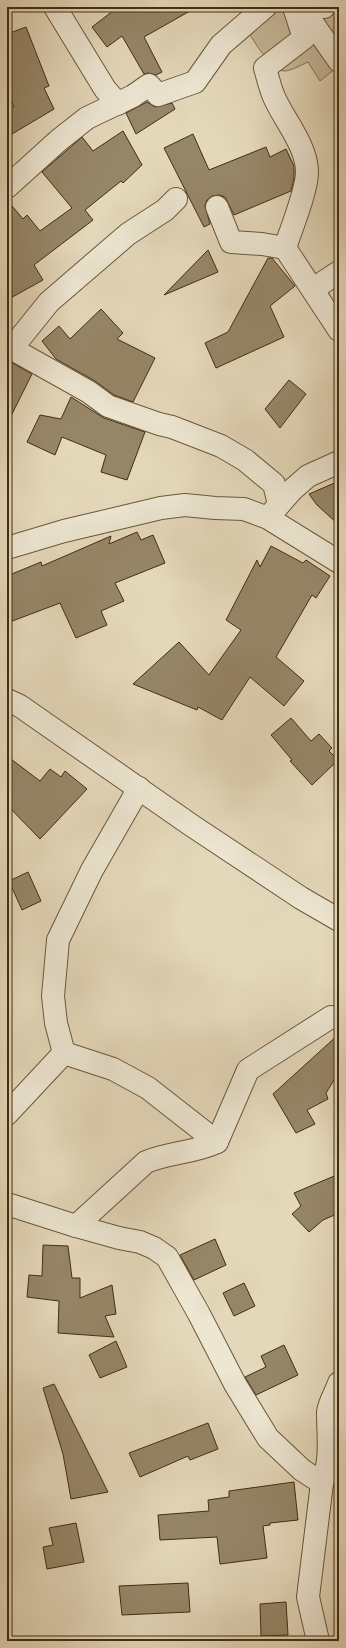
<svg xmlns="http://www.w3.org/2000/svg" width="346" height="1648" viewBox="0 0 346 1648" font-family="'IM FELL Great Primer',serif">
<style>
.green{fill:#c8bb9d;stroke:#857456}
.building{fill:#968668;stroke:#422d0f}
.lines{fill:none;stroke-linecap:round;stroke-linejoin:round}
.minor-casing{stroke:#6a583a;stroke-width:24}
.minor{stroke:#ede6d2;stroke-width:22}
</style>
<rect width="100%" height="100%" fill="#e4d8ba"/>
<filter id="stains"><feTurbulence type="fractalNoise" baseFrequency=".005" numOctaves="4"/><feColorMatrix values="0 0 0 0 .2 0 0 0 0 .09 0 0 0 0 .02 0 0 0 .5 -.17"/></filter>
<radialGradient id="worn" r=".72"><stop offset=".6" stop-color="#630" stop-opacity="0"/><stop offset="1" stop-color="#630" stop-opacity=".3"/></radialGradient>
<path class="green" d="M244 7H328L339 17V32L330 42 336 68 320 81 308 62C301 65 291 71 284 71 272 71 255 43 249 33L251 28Z"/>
<g class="building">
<polygon points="118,7 197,7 144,37 162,72 156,75 148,73 144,74 122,36 107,47 92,27"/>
<polygon points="26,27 49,86 44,88 54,109 7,137 7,110 14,107 7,91 7,34"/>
<polygon points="147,102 155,107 172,103 175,109 136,134 126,113"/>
<polygon points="123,131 142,165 123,183 121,181 85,210 93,220 34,265 43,280 7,300 7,200 23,219 27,215 40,231 72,208 42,172 82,137 93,151"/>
<polygon points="193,134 209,170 266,147 270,157 286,149 294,166 294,178 291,191 234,215 225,197 219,195 212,196 207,200 205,206 210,224 204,227 164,148"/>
<polygon points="208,250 218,272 164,295"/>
<polygon points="268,258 272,258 295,286 270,306 284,337 216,368 205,343 228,332"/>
<polygon points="101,309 123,333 117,339 155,358 133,402 114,395 95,381 56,359 42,341 59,326 70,339"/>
<polygon points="7,360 32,374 7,424"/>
<polygon points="289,380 306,394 280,428 265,409"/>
<polygon points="71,397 104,418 145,432 127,480 101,472 106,455 62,437 55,455 27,442 40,415 61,419"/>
<polygon points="339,481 339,525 317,505 309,494"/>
<polygon points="137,532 141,540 153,535 165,563 115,583 124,601 101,611 107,625 76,638 60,603 7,623 7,576 41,562 42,566 111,536 109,544"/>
<polygon points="271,546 303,563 306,560 330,576 316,598 312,595 276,657 304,681 284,706 250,677 222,720 198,707 197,710 133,684 179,642 209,675 241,630 226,620 257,560 260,567"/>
<polygon points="291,718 311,741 319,734 332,748 329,751 338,760 312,785 290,761 292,760 271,735"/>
<polygon points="7,756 40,781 50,769 61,777 65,771 87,789 40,839 7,805"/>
<polygon points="28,872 41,901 22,910 9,881"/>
<polygon points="339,1034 339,1072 326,1093 328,1099 307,1110 315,1124 296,1133 273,1094"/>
<polygon points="339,1174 339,1213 323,1220 309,1232 292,1214 301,1206 294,1193"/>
<polygon points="215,1239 226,1265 194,1280 180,1255"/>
<polygon points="43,1245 68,1246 72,1278 80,1278 80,1298 112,1285 116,1314 105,1316 114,1337 58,1333 59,1301 27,1297 29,1275 42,1276"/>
<polygon points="244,1283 255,1306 234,1316 223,1293"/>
<polygon points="116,1341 127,1367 100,1378 89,1355"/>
<polygon points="284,1345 298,1375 256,1395 245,1377 266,1367 261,1356"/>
<polygon points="54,1384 108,1492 71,1499 63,1454 43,1388"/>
<polygon points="208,1423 218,1449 190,1460 188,1456 140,1477 129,1453"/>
<polygon points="294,1482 298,1520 270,1523 270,1525 263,1526 267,1558 220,1564 217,1537 160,1540 158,1515 209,1511 208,1500 229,1497 229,1491"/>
<polygon points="76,1523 84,1562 47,1569 43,1547 53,1545 49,1528"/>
<polygon points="188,1583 190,1612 122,1615 119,1586"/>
<polygon points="286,1602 288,1635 261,1636 260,1604"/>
</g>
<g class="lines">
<g class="minor-casing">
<g id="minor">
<polyline points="55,7 105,89 118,104"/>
<path d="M294 7 304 38 265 68C268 78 270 88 274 97 284 120 307 146 307 172 307 191 291 229 285 248L339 330"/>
<polyline points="321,7 324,7"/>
<polyline points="302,8 339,61"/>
<polyline points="7,187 59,140 87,118 133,96 149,85 158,95 195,82 221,45 265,7"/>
<polyline points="217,207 231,242 262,244 285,248"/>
<polyline points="313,289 339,272"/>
<polyline points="7,346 89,392 108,406 159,424 172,427 221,446 245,460 274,484 279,504"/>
<polyline points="12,348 49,302 128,234 165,210 176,199"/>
<polyline points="271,514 292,490 308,476 339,462"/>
<polyline points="7,548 64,531 161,508 185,505 215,508 244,509 268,518 339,562"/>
<polyline points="7,700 20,706 191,825 301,898 339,920"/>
<polyline points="64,1053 113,1069 148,1088 217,1142"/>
<polyline points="7,1114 64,1053 56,1023 53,996 58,940 92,870 139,788"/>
<polyline points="7,1204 76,1226 119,1238 140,1242 154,1248 167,1257 199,1314 235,1384 268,1438 302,1470 322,1483"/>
<path d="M76 1226 146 1162C169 1152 195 1153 217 1142L248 1070 331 1017 339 1019"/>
<path d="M318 1641 308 1597 322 1483C332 1460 328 1437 328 1412 329 1403 336 1392 339 1383"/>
</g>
</g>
<use href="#minor" class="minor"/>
</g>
<rect width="346" height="1648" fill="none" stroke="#e4d8ba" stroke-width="24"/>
<rect x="8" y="8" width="330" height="1632" fill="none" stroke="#422d0f" stroke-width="2"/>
<rect x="12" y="12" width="322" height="1624" fill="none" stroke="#422d0f"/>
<rect width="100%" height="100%" filter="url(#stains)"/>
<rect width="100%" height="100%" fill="url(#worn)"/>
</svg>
